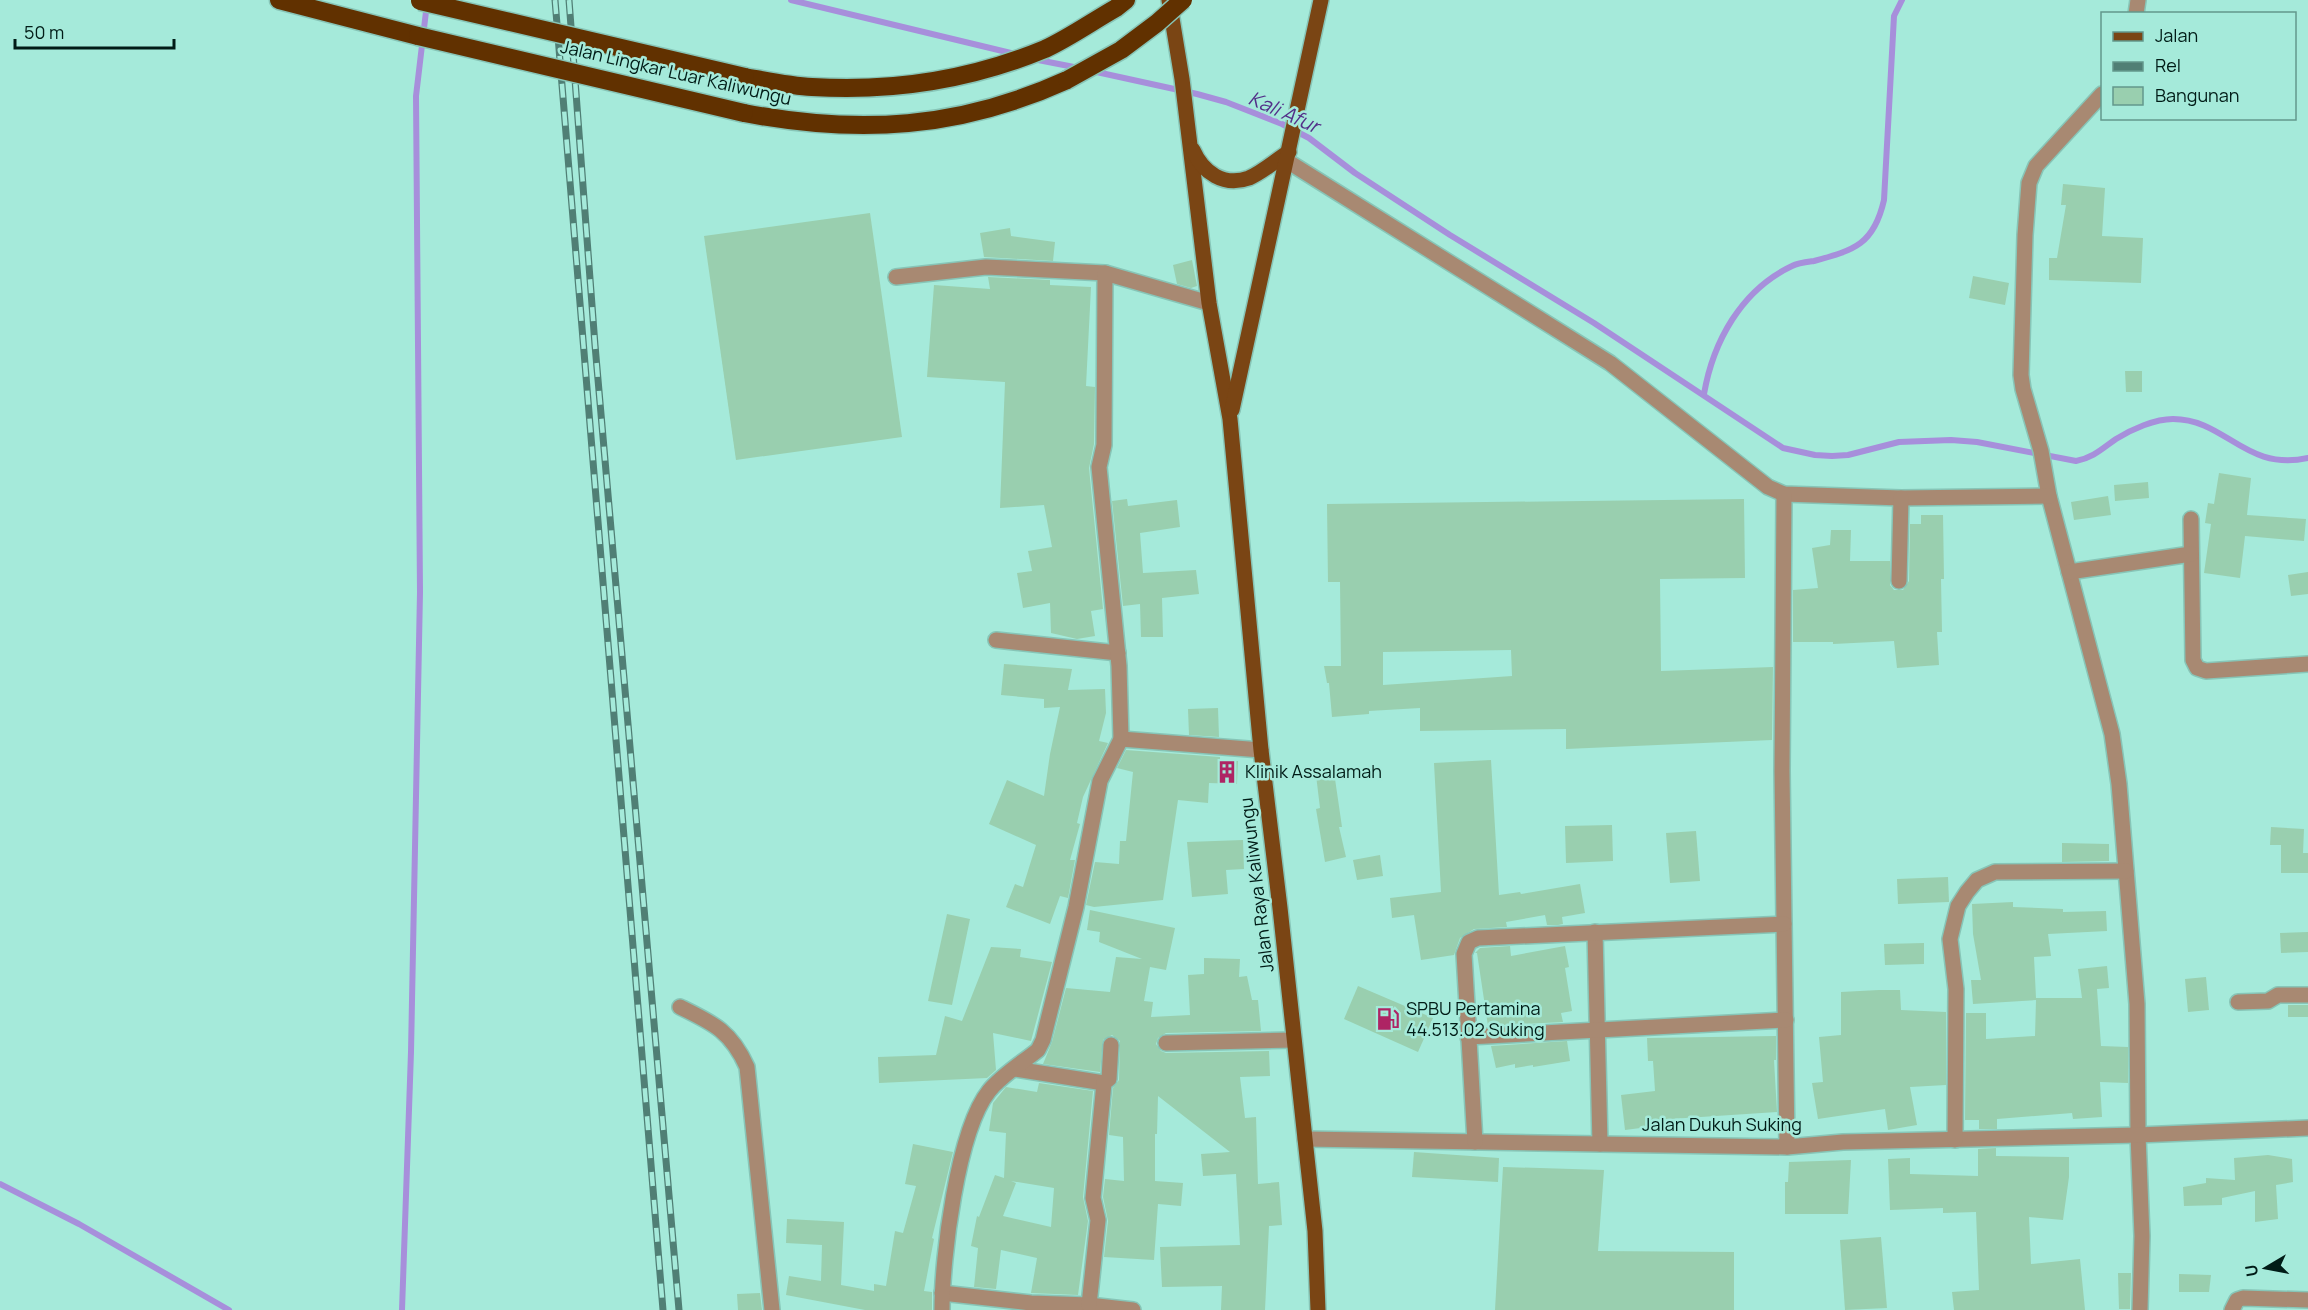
<svg xmlns="http://www.w3.org/2000/svg" width="2308" height="1310" viewBox="0 0 2308 1310" font-family="Manrope,sans-serif">
<style>
.lines{fill:none;stroke-linecap:round;stroke-linejoin:round}
.stream{stroke:#a78fdb;stroke-width:6}
.building{fill:#99cfaf;fill-rule:evenodd}
.minor-casing{stroke:#87c5b7;stroke-width:18}
.major-casing{stroke:#87c5b7;stroke-width:18}
.highway-casing{stroke:#87c5b7;stroke-width:21}
.minor{stroke:#a88972;stroke-width:15}
.major{stroke:#7a4514;stroke-width:15}
.highway{stroke:#613100;stroke-width:18}
.rail-casing{stroke:#507f75;stroke-width:7}
.rail{stroke:#a5eada;stroke-width:4.5;stroke-dasharray:14;stroke-linecap:butt}
.highway-bridge-casing{stroke:#87c5b7;stroke-width:21;stroke-linecap:butt}
.highway-bridge{stroke:#613100;stroke-width:18}
.labels{text-anchor:middle;stroke-width:5;stroke-linejoin:round;paint-order:stroke}
.street-label{font-size:18px;fill:#011c17;stroke:#a5eada}
.poi-label{font-size:18px;fill:#011c17;stroke:#a5eada;text-anchor:start}
.water-label{font-size:20px;font-style:italic;fill:#533089;stroke:#a5eada}
</style>
<rect width="100%" height="100%" fill="#a5eada"/>
<g class="lines">
<g class="stream">
<polyline points="791,0 1015,54"/>
<polyline points="1033,59 1079,68"/>
<path d="M1092 71 1197 94 1226 102 1282 124 1309 138 1355 173 1450 235 1594 323 1783 448 1815 455 1832 456 1848 455 1899 442 1951 440 1977 442 2076 461C2093 458 2103 448 2116 439 2132 429 2155 419 2173 419 2226 419 2245 472 2308 458"/>
<path d="M1704 394C1713 342 1741 290 1792 266 1798 263 1807 262 1814 261 1855 250 1874 244 1884 200L1894 16 1902 0"/>
<polyline points="0,1184 79,1224 229,1310"/>
<polyline points="402,1310 411,1052 420,592 416,96 427,3"/>
</g>
</g>
<g class="building">
<polygon points="2063,184 2105,188 2102,236 2143,238 2141,283 2049,280 2049,258 2057,258 2066,205 2061,205"/>
<polygon points="870,213 902,437 736,460 704,236"/>
<polygon points="1010,228 1011,236 1055,242 1053,261 984,257 980,233"/>
<polygon points="1192,260 1197,286 1191,288 1177,284 1173,265"/>
<polygon points="1973,276 2009,283 2005,305 1969,298"/>
<polygon points="988,277 1050,280 1050,285 1091,287 1086,386 1095,387 1094,444 1089,468 1103,609 1091,611 1095,636 1077,639 1051,633 1050,603 1023,608 1017,573 1032,571 1028,551 1052,547 1044,505 1000,508 1005,382 927,377 934,285 990,289"/>
<polygon points="2125,371 2142,371 2142,392 2126,392"/>
<polygon points="2219,473 2251,478 2247,515 2306,519 2304,541 2245,536 2240,578 2204,573 2211,524 2205,523 2208,503 2214,504"/>
<polygon points="2148,482 2149,498 2115,501 2114,485"/>
<polygon points="2108,496 2111,515 2074,520 2071,502"/>
<polygon points="1127,499 1128,506 1177,500 1180,527 1140,533 1143,573 1196,570 1199,594 1162,598 1163,637 1141,637 1140,604 1123,606 1112,501"/>
<path d="M1744 499 1745 578 1660 579 1661 671 1773 667 1772 740 1566 749V729L1420 731V708L1369 711V714L1332 717 1329 683H1327L1324 666H1341L1340 582H1328L1327 504ZM1511 650 1512 676 1383 685V652Z"/>
<polygon points="1921,515 1943,515 1944,579 1941,579 1942,632 1937,632 1939,665 1897,668 1894,641 1833,644 1833,642 1793,642 1793,590 1818,588 1812,548 1830,545 1831,530 1851,530 1850,561 1890,561 1890,585 1894,590 1903,590 1909,581 1910,524 1921,524"/>
<polygon points="2308,572 2308,594 2291,596 2288,575"/>
<polygon points="1004,664 1072,669 1068,690 1105,689 1106,713 1099,741 1108,743 1083,797 1077,823 1080,824 1070,860 1075,860 1068,898 1060,896 1050,924 1006,907 1015,884 1023,887 1036,845 989,824 1007,780 1044,796 1050,754 1060,707 1044,708 1044,699 1001,695"/>
<polygon points="1218,708 1219,737 1189,735 1188,709"/>
<polygon points="1126,750 1220,757 1220,761 1238,761 1237,784 1209,783 1208,803 1178,800 1163,900 1094,907 1086,905 1095,862 1119,864 1120,841 1126,841 1133,772 1117,768"/>
<polygon points="1491,760 1499,895 1520,892 1521,894 1580,884 1585,913 1562,917 1563,924 1558,925 1547,925 1545,915 1506,922 1507,927 1474,929 1460,938 1454,955 1421,960 1414,915 1392,918 1390,898 1441,892 1434,763"/>
<polygon points="1334,772 1342,827 1339,827 1346,857 1325,862 1316,809 1320,808 1316,775"/>
<polygon points="1612,825 1613,861 1566,863 1565,826"/>
<polygon points="2271,827 2304,829 2303,853 2308,853 2308,873 2281,873 2281,845 2270,845"/>
<polygon points="1696,831 1700,881 1670,883 1666,833"/>
<polygon points="1243,840 1244,869 1226,870 1228,894 1192,897 1187,842"/>
<polygon points="2062,843 2109,844 2109,861 2062,862"/>
<polygon points="1380,855 1383,876 1357,880 1353,860"/>
<polygon points="1948,877 1949,902 1898,904 1897,879"/>
<polygon points="2013,902 2013,907 2063,909 2063,912 2106,911 2107,931 2048,934 2051,956 2034,957 2036,998 2082,998 2078,969 2107,966 2109,988 2097,989 2101,1046 2128,1047 2128,1083 2100,1082 2102,1117 2073,1119 2072,1113 1997,1119 1997,1129 1979,1129 1979,1120 1965,1120 1966,1013 1986,1013 1986,1039 2035,1036 2036,1000 1973,1004 1971,980 1981,980 1973,934 1972,904"/>
<polygon points="1090,910 1175,928 1166,970 1150,967 1144,1001 1153,1002 1151,1017 1190,1015 1188,975 1204,974 1204,958 1240,959 1239,977 1247,976 1252,1000 1258,1000 1261,1031 1166,1033 1158,1038 1156,1044 1161,1051 1166,1053 1269,1051 1270,1076 1240,1077 1245,1118 1256,1117 1258,1184 1279,1182 1282,1225 1269,1226 1265,1310 1221,1310 1222,1286 1162,1287 1160,1247 1240,1245 1236,1174 1203,1176 1201,1154 1230,1152 1158,1096 1157,1134 1155,1134 1155,1181 1183,1183 1181,1206 1158,1204 1154,1260 1104,1257 1108,1221 1103,1197 1105,1179 1124,1181 1123,1137 1109,1135 1113,1088 1119,1080 1120,1041 1112,1035 1103,1040 1100,1072 1043,1064 1052,1042 1066,988 1110,992 1116,957 1142,959 1099,942 1100,932 1087,930"/>
<polygon points="947,914 970,919 952,1005 928,1001"/>
<polygon points="2308,932 2308,952 2281,953 2280,933"/>
<polygon points="1924,943 1924,964 1885,965 1884,944"/>
<polygon points="1510,946 1511,956 1565,946 1569,967 1565,968 1572,1011 1561,1013 1563,1022 1488,1026 1477,953 1475,953 1480,948"/>
<polygon points="991,947 1021,949 1020,957 1052,962 1031,1041 993,1033 996,1070 987,1078 879,1083 878,1057 936,1055 945,1016 962,1021"/>
<polygon points="2206,977 2209,1010 2188,1012 2185,979"/>
<polygon points="1358,986 1433,1018 1418,1052 1344,1019"/>
<polygon points="1879,990 1900,990 1901,1010 1946,1012 1946,1085 1910,1087 1917,1125 1888,1130 1885,1109 1818,1119 1812,1083 1823,1082 1819,1037 1841,1035 1841,992"/>
<rect x="2288" y="1005" width="20" height="12"/>
<polygon points="1776,1036 1776,1060 1774,1060 1777,1112 1655,1120 1656,1126 1625,1130 1621,1095 1655,1091 1653,1061 1648,1061 1647,1038"/>
<polygon points="1567,1041 1570,1061 1533,1067 1533,1065 1515,1068 1515,1064 1496,1068 1491,1046"/>
<path d="M1039 1083 1093 1091 1083 1197 1088 1221 1078 1295 1031 1293 1037 1258 1001 1250 996 1289 974 1287 978 1248 971 1246 977 1216 979 1217 995 1175 1004 1178 1006 1133 989 1131 993 1103 1006 1087 1037 1092ZM1011 1181 1054 1188 1051 1227 1003 1216 1016 1183Z"/>
<polygon points="913,1144 953,1152 932,1238 934,1239 924,1291 932,1292 932,1310 865,1310 786,1295 789,1276 821,1281 822,1245 786,1243 787,1219 844,1222 841,1285 874,1291 874,1284 886,1286 895,1231 903,1233 916,1186 905,1184"/>
<polygon points="1996,1148 1996,1156 2069,1157 2069,1177 2063,1220 2029,1217 2031,1264 2080,1259 2085,1310 1954,1310 1952,1292 1979,1290 1976,1212 1943,1213 1943,1208 1890,1210 1888,1159 1910,1158 1910,1174 1978,1176 1978,1149"/>
<polygon points="1414,1152 1499,1158 1498,1182 1412,1177"/>
<polygon points="2268,1155 2292,1159 2293,1182 2276,1185 2278,1219 2255,1222 2255,1191 2222,1198 2222,1205 2184,1206 2183,1187 2206,1183 2206,1178 2235,1180 2234,1158"/>
<polygon points="1851,1160 1848,1214 1785,1214 1785,1182 1788,1182 1789,1162"/>
<polygon points="1503,1167 1604,1170 1598,1251 1734,1252 1734,1310 1495,1310"/>
<polygon points="1881,1237 1887,1308 1845,1310 1840,1240"/>
<polygon points="2118,1273 2131,1273 2130,1309 2119,1309"/>
<polygon points="2179,1274 2211,1275 2209,1292 2179,1292"/>
<polygon points="760,1293 762,1310 738,1310 737,1294"/>
</g>
<g class="lines">
<g class="minor-casing">
<g id="minor">
<polyline points="2136,14 2138,0"/>
<polyline points="2102,94 2036,166 2029,183 2025,235 2021,375 2023,389 2041,451 2049,496 2112,734 2119,784 2137,1004 2138,1135 2142,1236 2140,1310"/>
<polyline points="1287,161 1610,363 1768,487 1784,494 1901,498 2049,496"/>
<polyline points="896,277 986,267 1105,273"/>
<polyline points="1784,494 1782,771 1787,1147"/>
<polyline points="2191,519 2193,660 2197,668 2206,671 2308,664"/>
<polyline points="2069,572 2191,554"/>
<polyline points="1899,581 1901,498"/>
<polyline points="996,640 1118,653"/>
<polyline points="1121,739 1261,750"/>
<polyline points="1595,932 1600,1144"/>
<polyline points="2238,1002 2268,1001 2278,995 2308,995"/>
<path d="M680 1007C713 1023 731 1031 747 1067L772 1310"/>
<polyline points="1468,1037 1786,1020"/>
<polyline points="1166,1043 1294,1040"/>
<polyline points="1015,1069 1104,1083"/>
<polyline points="1305,1139 1787,1147 1843,1142 2138,1135 2308,1128"/>
<polyline points="1955,1140 1956,989 1950,939 1958,906 1967,892 1977,880 1995,872 2126,871"/>
<polyline points="1475,1142 1464,954 1469,942 1478,938 1784,924"/>
<polyline points="942,1293 1031,1303 1089,1305 1133,1310"/>
<polyline points="1089,1305 1098,1220 1093,1198 1104,1083 1109,1079 1111,1045"/>
<path d="M942 1310C942 1259 957 1131 989 1091 1002 1075 1022 1063 1038 1050L1043 1040 1076 907 1100 781 1121 739 1119 666 1099 467 1104 445 1105 273 1209 303"/>
<polyline points="2232,1310 2237,1300 2243,1298 2308,1300"/>
</g>
</g>
<g class="major-casing">
<g id="major">
<polyline points="1169,0 1182,79 1209,303 1230,419 1261,750 1280,908 1315,1231 1318,1310"/>
<path d="M1193 150C1203 173 1224 187 1249 178 1263 172 1276 160 1289 152"/>
<polyline points="1232,410 1321,0"/>
</g>
</g>
<g class="highway-casing">
<g id="highway">
<polyline points="279,0 418,36"/>
<path d="M745 77C767 81 790 86 812 87 893 92 970 80 1045 49 1069 38 1093 21 1116 8L1126 0"/>
<path d="M744 113C859 135 959 129 1067 80"/>
</g>
</g>
<use href="#minor" class="minor"/>
<use href="#major" class="major"/>
<use href="#highway" class="highway"/>
<g class="rail-casing">
<g id="rail">
<polyline points="555,0 663,1310"/>
<polyline points="569,0 595,345 679,1310"/>
</g>
</g>
<use href="#rail" class="rail"/>
<g class="highway-bridge-casing">
<g id="highway-bridge">
<polyline points="420,1 745,77"/>
<polyline points="418,36 744,113"/>
<polyline points="1067,80 1121,50 1157,23 1183,0"/>
</g>
</g>
<use href="#highway-bridge" class="highway-bridge"/>
</g>
<defs>
<g id="building-bare" transform="scale(1.8)"><path d="M-4-6H4V6H1V3H-1V6H-4ZM-2.5-4.3h1.7v1.8h-1.7ZM.8-4.3h1.7v1.8H.8ZM-2.5-1h1.7V.8h-1.7ZM.8-1h1.7V.8H.8Z" fill="#ae2464" stroke="#a5eada" stroke-width="2.5" paint-order="stroke"/></g>
<g id="fuel-bare" transform="scale(1.8)"><path d="M-5.5-6h7V0h2V4h1.3V-2.5L3-4.5l.8-.8L6-3V5H2.5V1h-1V6h-7ZM-4.2-4.7v3.2H.2V-4.7Z" fill="#ae2464" stroke="#a5eada" stroke-width="2.5" paint-order="stroke"/></g>
</defs>
<g fill-rule="evenodd">
<use href="#building-bare" x="1227" y="772"/>
<use href="#fuel-bare" x="1388" y="1019"/>
</g>
<g class="labels">
<g class="street-label">
<text transform="translate(676 73) rotate(13)" y="6">Jalan Lingkar Luar Kaliwungu</text>
<text transform="translate(1257 885) rotate(-97)" y="6">Jalan Raya Kaliwungu</text>
<text x="1722" y="1131">Jalan Dukuh Suking</text>
</g>
<g class="poi-label">
<text x="1245" y="778">Klinik Assalamah</text>
<text x="1406" y="1015">SPBU Pertamina<tspan x="1406" dy="21">44.513.02 Suking</tspan></text>
</g>
<g class="water-label">
<text transform="translate(1284 112) rotate(24)" y="7">Kali Afur</text>
</g>
</g>
<rect x="2101" y="12" width="195" height="108" fill="#a5eada" stroke="#63988c" stroke-width="1.5"/>
<rect x="2113" y="32" width="30" height="9" fill="#7a4514" stroke="#63988c" stroke-width="1.5"/>
<text x="2155" y="42" font-size="18" fill="#011c17">Jalan</text>
<rect x="2113" y="62" width="30" height="9" fill="#507f75" stroke="#63988c" stroke-width="1.5"/>
<text x="2155" y="72" font-size="18" fill="#011c17">Rel</text>
<rect x="2113" y="87" width="30" height="18" fill="#99cfaf" stroke="#63988c" stroke-width="1.5"/>
<text x="2155" y="102" font-size="18" fill="#011c17">Bangunan</text>
<g transform="translate(2266 1268) rotate(260)" stroke="#a5eada" stroke-width="4.5" paint-order="stroke">
<path d="M0-4.5L10 22L0 15L-10 22Z" fill="#011c17"/>
<text y="-9" font-size="16" font-weight="bold" text-anchor="middle" fill="#011c17">U</text>
</g>
<path d="M15 39v9h159v-9" fill="none" stroke="#011c17" stroke-width="3"/>
<text x="24" y="39" font-size="18" fill="#011c17" stroke="#a5eada" stroke-width="4.5" paint-order="stroke">50 m</text>
</svg>
